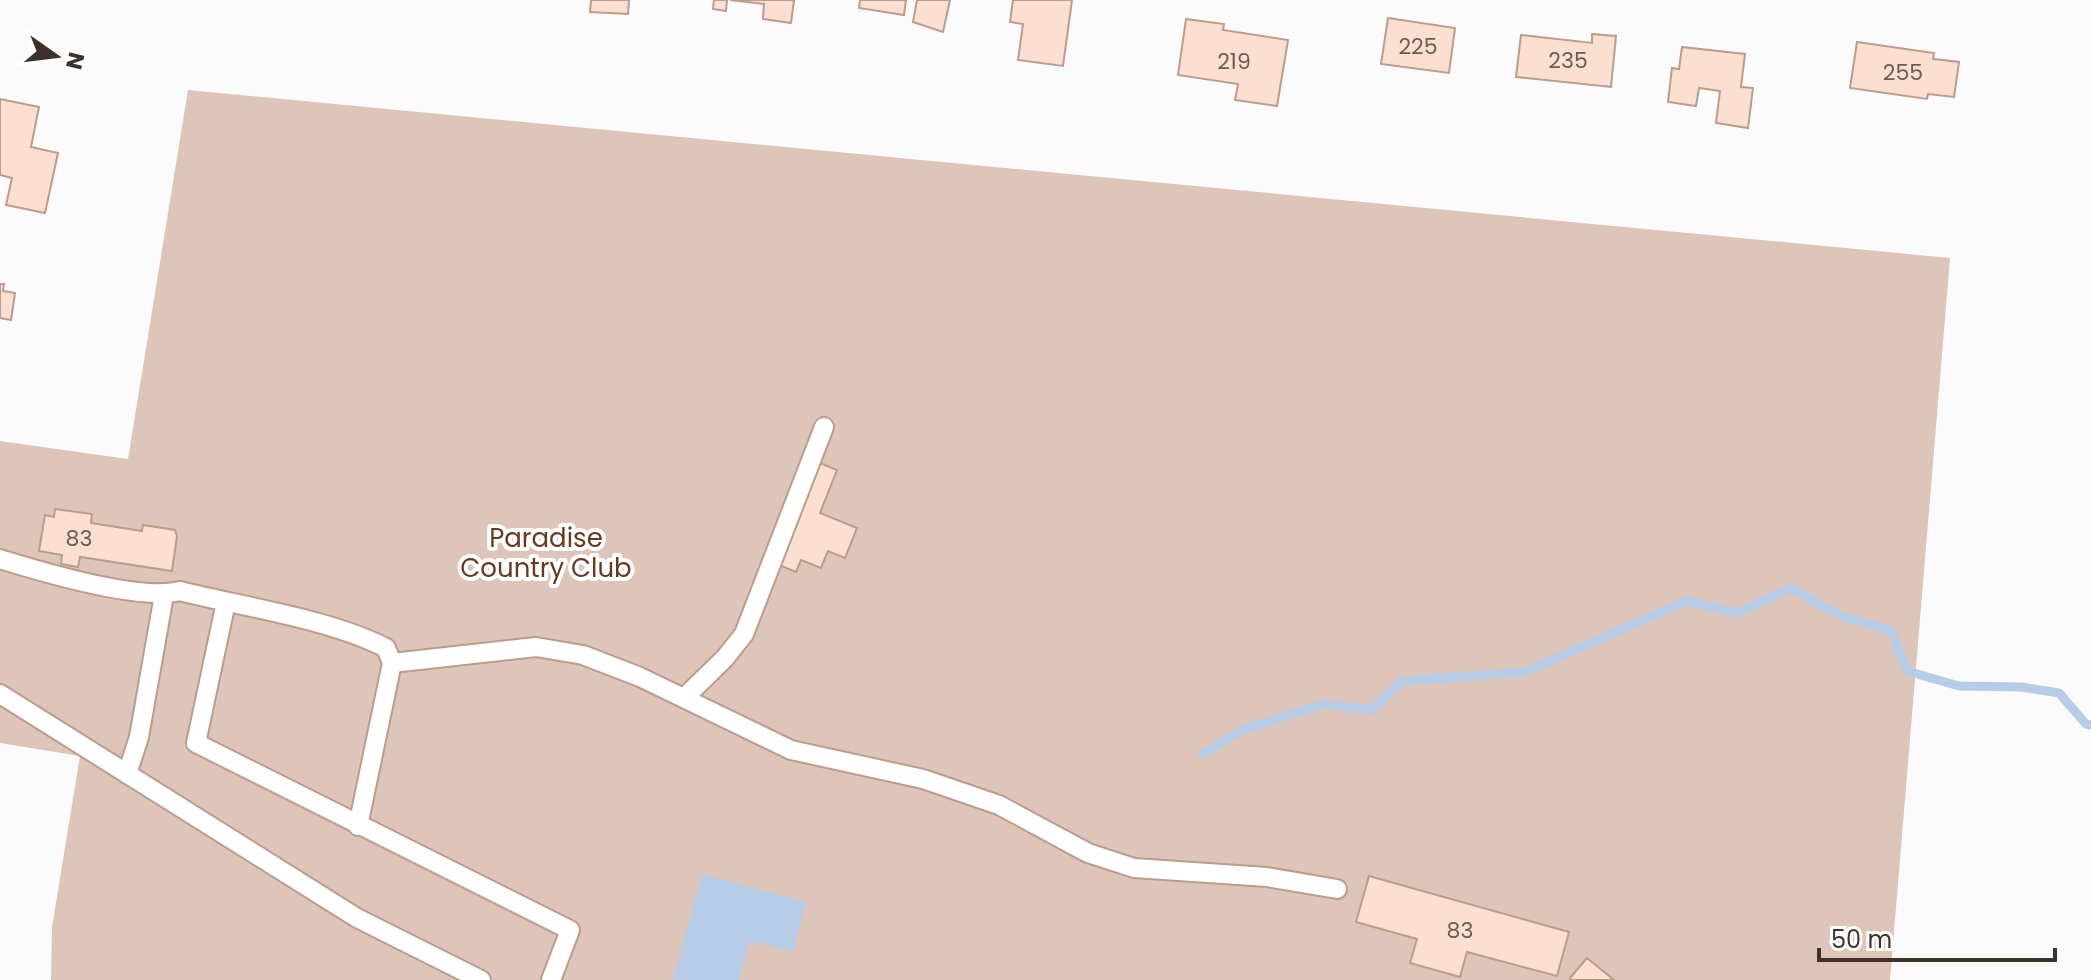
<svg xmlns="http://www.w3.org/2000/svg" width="2091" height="980" viewBox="0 0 2091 980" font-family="Poppins,sans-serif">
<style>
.green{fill:#ddc5b9}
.water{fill:#b7cde7}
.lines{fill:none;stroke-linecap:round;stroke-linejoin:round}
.stream{stroke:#b7cde7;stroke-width:9}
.building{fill:#fbdfd1;stroke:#bd9c8c;stroke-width:2}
.service-casing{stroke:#bd9c8c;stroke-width:22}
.service{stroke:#fff;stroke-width:18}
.labels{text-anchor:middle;stroke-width:8;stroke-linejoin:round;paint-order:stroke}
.number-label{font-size:22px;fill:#6d5c54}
.park-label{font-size:26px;fill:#663921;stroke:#fff}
</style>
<rect width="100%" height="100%" fill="#fbfbfb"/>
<polygon class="green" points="188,90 1950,258 1890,980 51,980 52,927 80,756 0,743 0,441 128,459"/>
<polygon class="water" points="702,874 806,902 793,952 750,941 739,980 673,980"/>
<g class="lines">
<polyline class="stream" points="1203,754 1242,730 1323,704 1372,710 1401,681 1525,672 1686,601 1738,613 1790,588 1843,617 1891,630 1907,671 1959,686 2021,687 2059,693 2086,724 2091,725"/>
</g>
<g class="building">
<polygon points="591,0 629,0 628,14 590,12"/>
<polygon points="714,0 727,0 726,11 713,9"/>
<polygon points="730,0 794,0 791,23 763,19 764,4"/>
<polygon points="860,0 906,0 904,15 859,8"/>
<polygon points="917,0 950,0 943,32 913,22"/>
<polygon points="1013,0 1072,0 1063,66 1018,60 1023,24 1010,22"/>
<polygon points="1388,18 1455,28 1449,73 1381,64"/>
<polygon points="1186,19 1224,24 1223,30 1288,40 1277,106 1235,100 1238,84 1178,75"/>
<polygon points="1592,34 1616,36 1611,87 1516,77 1521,35 1592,43"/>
<polygon points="1857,42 1934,53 1933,59 1959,62 1954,97 1928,94 1927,99 1850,88"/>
<polygon points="1682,47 1745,54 1741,87 1753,88 1748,128 1716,123 1720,91 1699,88 1696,106 1668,102 1672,68 1679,69"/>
<polygon points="0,99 39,107 31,147 58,153 45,213 6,205 12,178 0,175"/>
<polygon points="0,284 4,284 3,291 15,293 11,320 0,318"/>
<polygon points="820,463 837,470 820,513 857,528 845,558 828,551 821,568 801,560 796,572 779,565"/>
<polygon points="55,509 92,514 91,523 142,531 143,525 175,530 177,536 172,571 80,557 78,567 61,564 62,555 39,551 45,515 54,517"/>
<polygon points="1369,876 1569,932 1557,976 1467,952 1460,977 1410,963 1417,939 1356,922"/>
<polygon points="1587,958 1614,980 1571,980 1570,978"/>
</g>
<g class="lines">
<g class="service-casing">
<g id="service">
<path d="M0 559C42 572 140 601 180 591 243 607 330 619 386 648L392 663 358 826"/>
<polyline points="226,602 196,743 570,930 551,980"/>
<polyline points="392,663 536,647 583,655 640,677 791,750 923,779 999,805 1088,853 1134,868 1267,877 1337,889"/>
<polyline points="0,694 357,918 481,980"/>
<polyline points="685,697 725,658 744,634 824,427"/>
<polyline points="127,774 139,737 164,595"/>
</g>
</g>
<use href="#service" class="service"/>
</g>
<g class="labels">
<g class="number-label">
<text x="1418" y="54">225</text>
<text x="1568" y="68">235</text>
<text x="1234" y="69">219</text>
<text x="1903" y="80">255</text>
<text x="79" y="546">83</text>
<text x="1460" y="938">83</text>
</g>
<g class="park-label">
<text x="546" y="547">Paradise<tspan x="546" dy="30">Country Club</tspan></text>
</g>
</g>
<g transform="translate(56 56) rotate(104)" stroke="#ffffff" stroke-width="6" paint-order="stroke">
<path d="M0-6L14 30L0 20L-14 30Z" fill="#3e312a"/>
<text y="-12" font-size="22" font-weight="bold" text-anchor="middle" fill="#3e312a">N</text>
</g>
<path d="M1819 948v12h236v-12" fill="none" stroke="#3e312a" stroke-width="4"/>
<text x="1831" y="948" font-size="24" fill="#3e312a" stroke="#ffffff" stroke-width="6" paint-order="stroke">50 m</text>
</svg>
